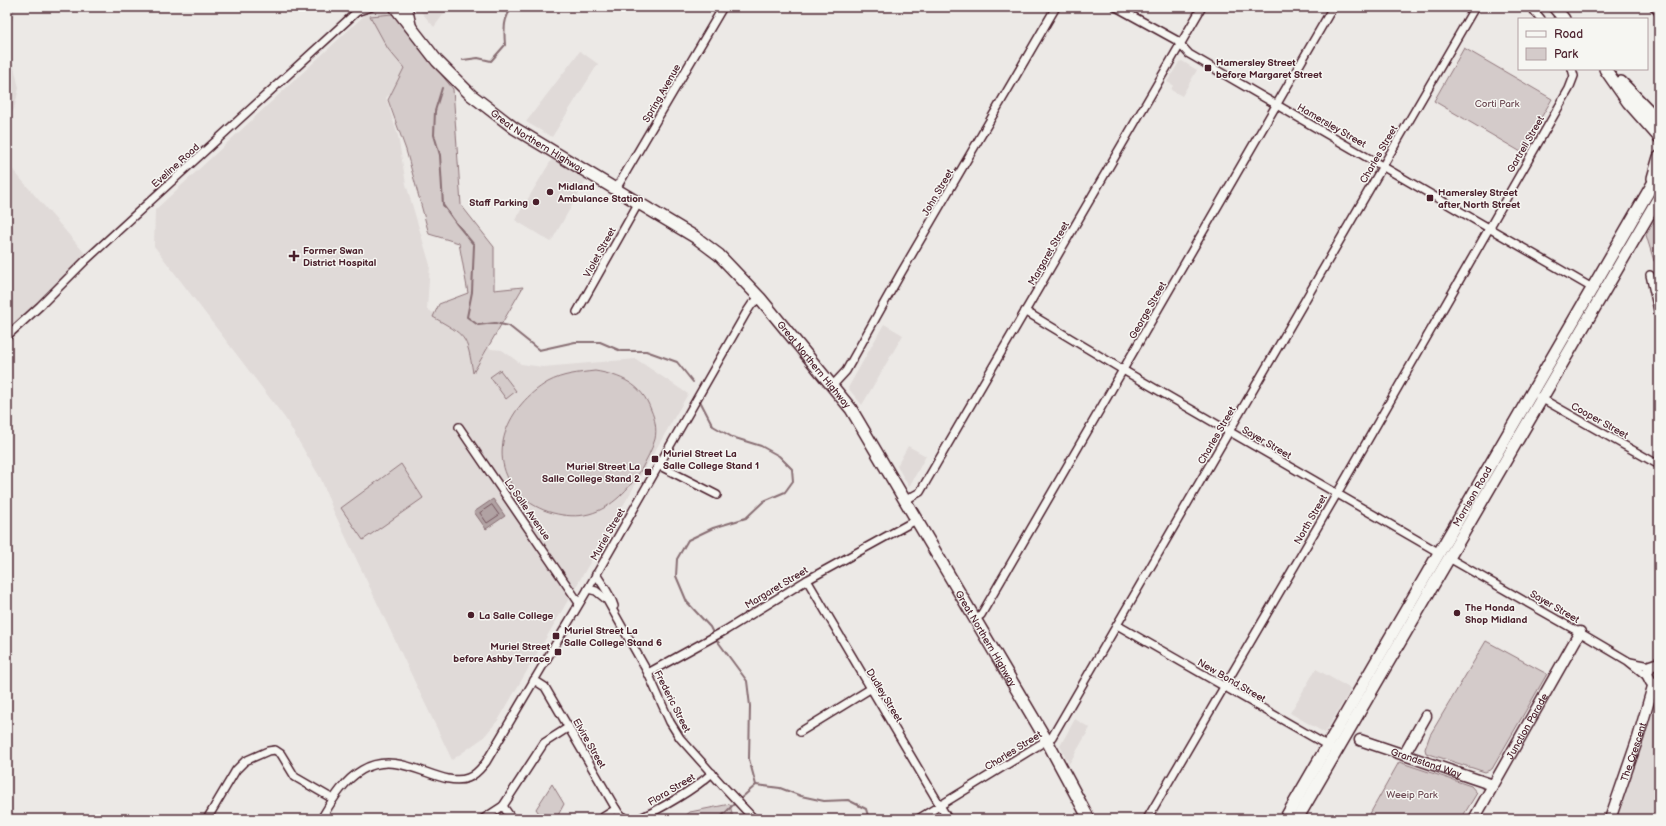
<svg xmlns="http://www.w3.org/2000/svg" width="1666" height="826" viewBox="0 0 1666 826" font-family="'Balsamiq Sans',sans-serif">
<style>
.built{fill:#e0dad8}
.green{fill:#d4cbca;stroke:#8f757a}
.water{fill:#b1a2a3;stroke:#886e73}
.lines{fill:none;stroke-linecap:round;stroke-linejoin:round}
.shore{stroke:#73535b;stroke-width:1}
.stream{stroke:#886e73;stroke-width:2}
.street-casing{stroke:#4a1f2b;stroke-width:10}
.secondary-casing{stroke:#4a1f2b;stroke-width:13}
.primary-casing{stroke:#4a1f2b;stroke-width:14}
.street{stroke:#f6f6f2;stroke-width:7}
.secondary{stroke:#f6f6f2;stroke-width:10}
.primary{stroke:#f6f6f2;stroke-width:11}
.poi-dot{fill:#4a1f2b;stroke:#f6f6f2;stroke-width:1.5}
.labels{text-anchor:middle;stroke-width:3;stroke-linejoin:round;paint-order:stroke}
.poi-label{font-size:10px;font-weight:bold;fill:#4a1f2b;stroke:#f6f6f2;text-anchor:start}
.street-label{font-size:10px;fill:#4a1f2b;stroke:#f6f6f2}
.park-label{font-size:10px;fill:#6c4a53;stroke:#f6f6f2}
</style>
<rect width="100%" height="100%" fill="#ece9e6"/>
<filter id="ink" filterUnits="userSpaceOnUse"><feTurbulence type="fractalNoise" baseFrequency=".025" numOctaves="2"/><feDisplacementMap in="SourceGraphic" scale="8" xChannelSelector="R" yChannelSelector="G"/><feConvolveMatrix kernelMatrix="1 2 1 2 8 2 1 2 1" color-interpolation-filters="sRGB"/></filter>
<g filter="url(#ink)">
<g class="built">
<polygon points="380,7 383,7 420,61 386,98 398,136 406,184 430,265 427,309 491,349 502,350 521,364 543,367 636,359 688,394 499,719 483,738 452,760 333,510 321,479 285,418 154,246 155,210 368,12"/>
<polygon points="417,7 449,7 434,27"/>
<polygon points="7,8 15,11 7,37"/>
<polygon points="580,51 598,64 552,137 526,122"/>
<polygon points="7,53 14,67 19,88 14,109 7,121"/>
<polygon points="1182,61 1197,70 1182,96 1171,90 1173,85 1167,82 1179,62"/>
<polygon points="552,159 587,179 551,242 515,220"/>
<polygon points="7,163 88,257 7,329"/>
<polygon points="884,324 903,335 862,405 848,388"/>
<polygon points="908,446 926,456 909,487 897,466"/>
<polygon points="1316,669 1351,689 1325,733 1290,713"/>
<polygon points="1659,689 1659,819 1615,819 1639,748"/>
<polygon points="1075,719 1090,728 1069,764 1060,746"/>
</g>
<g class="green">
<path d="M393 14 453 89 461 205 494 247V290L523 287 473 373C467 335 466 336 433 317L439 304 468 293 459 243 429 234 406 150 388 100 404 68 388 49 370 16Z"/>
<polygon points="1464,48 1552,99 1521,152 1434,101"/>
<polygon points="1659,214 1659,265 1654,261 1646,235"/>
<polygon points="500,370 516,391 506,399 490,377"/>
<path d="M595 371C620 375 642 384 651 410 655 419 657 429 655 439 652 450 646 460 641 470 629 489 612 508 589 514 577 517 565 516 553 513 541 510 528 503 519 494 484 456 508 405 548 382 563 374 578 373 595 371Z"/>
<polygon points="401,464 423,498 363,540 341,508"/>
<polygon points="1486,641 1547,674 1492,769 1485,772 1426,753 1425,749 1430,735"/>
<polygon points="1399,762 1471,786 1477,793 1461,819 1367,819"/>
<polygon points="552,784 564,804 556,819 543,819 536,809"/>
<polygon points="730,804 733,819 681,819 690,812"/>
</g>
<polygon class="water" points="493,499 505,516 486,529 474,512"/>
<g class="lines">
<polygon class="shore" points="492,505 499,515 487,523 480,513"/>
<g class="stream">
<path d="M463 60 478 58 491 61 505 45C504 31 503 17 513 7"/>
<polyline points="442,88 435,111 434,135 440,155 443,205 456,223 474,245 472,292 467,317 478,325 495,323 509,326 539,350 575,342 600,342 621,351 646,351 677,362 693,382"/>
<polyline points="700,401 713,426 732,437 761,446 779,456 792,469 793,481 785,492 764,501 746,518 713,528 688,540 677,559 676,576 687,602 710,627 714,635"/>
<polyline points="716,639 747,681 750,706 749,759 756,785"/>
<polyline points="756,785 780,788 801,796 824,801 848,800 866,809 869,819"/>
<polyline points="739,800 756,785"/>
<polyline points="719,819 735,803"/>
</g>
<g class="street-casing">
<g id="street">
<polyline points="1116,7 1176,40 1189,54 1594,289"/>
<polyline points="1531,7 1541,19"/>
<polyline points="1654,7 1659,13"/>
<polyline points="359,11 371,7"/>
<polyline points="616,189 723,7"/>
<polyline points="1650,275 1659,315"/>
<polyline points="1025,311 1123,370 1438,552"/>
<polyline points="577,312 639,202"/>
<polyline points="7,336 40,306 86,260 362,7"/>
<polyline points="833,385 846,371 901,273 1056,7"/>
<polyline points="1539,397 1659,465"/>
<polyline points="459,427 579,603"/>
<polyline points="658,465 717,495"/>
<polyline points="904,501 920,492 1202,7"/>
<polyline points="1449,558 1584,635 1628,661 1648,677"/>
<path d="M596 574C603 586 610 593 614 606"/>
<polyline points="807,580 948,819"/>
<polyline points="588,589 596,591 607,600 648,673 670,722 680,738 724,787 754,819"/>
<polyline points="974,620 981,615 1333,7"/>
<polyline points="1117,625 1330,747"/>
<polyline points="1630,662 1650,666"/>
<polyline points="648,673 726,630 807,580 916,520"/>
<polyline points="534,680 545,687 616,809 620,815 626,819"/>
<polyline points="800,732 870,689"/>
<polyline points="503,806 512,819"/>
<polyline points="207,819 236,770 245,761 268,751 275,750 281,754 295,777 333,799"/>
<path d="M321 819C332 801 343 781 362 770 401 747 439 789 468 778 476 775 481 768 486 762L588 589 746 313 752 304 760 298"/>
<polyline points="483,819 503,806 544,743 569,727"/>
<polyline points="600,819 616,809"/>
<path d="M638 819C659 810 695 789 712 773"/>
<polyline points="918,819 1052,737 1475,7"/>
<polyline points="1147,819 1342,485 1569,89 1574,76 1572,69"/>
</g>
</g>
<g class="secondary-casing">
<g id="secondary">
<polyline points="1659,684 1651,682 1647,674 1650,666 1659,663"/>
<path id="s1" d="M1360 740 1493 785"/>
<polyline points="1404,755 1426,716"/>
<path id="s2" d="M1474 819 1580 632"/>
<path id="s3" d="M1610 819 1638 738 1654 683"/>
</g>
</g>
<g class="primary-casing">
<g id="primary">
<path id="s4" d="M395 7 437 61 471 95 483 104 514 128 695 237 719 255 760 298 851 409 1047 741 1089 819"/>
<polyline points="406,7 410,25"/>
<polyline points="1554,7 1564,19"/>
<polyline points="1605,69 1628,102 1659,137"/>
<polyline points="1621,82 1659,121"/>
<polyline points="1653,178 1659,157"/>
<path id="s5" d="M1285 819 1659 173"/>
<polyline points="1297,819 1659,197"/>
</g>
</g>
<use href="#street" class="street"/>
<use href="#secondary" class="secondary"/>
<use href="#primary" class="primary"/>
</g>
</g>
<g class="poi-dot">
<rect x="1204" y="64" width="8" height="8" rx="2"/>
<circle cx="550" cy="192" r="4"/>
<rect x="1426" y="194" width="8" height="8" rx="2"/>
<circle cx="536" cy="202" r="4"/>
<path d="M292 250h4v4h4v4h-4v4h-4v-4h-4v-4h4z"/>
<rect x="651" y="455" width="8" height="8" rx="2"/>
<rect x="644" y="468" width="8" height="8" rx="2"/>
<circle cx="1457" cy="613" r="4"/>
<circle cx="471" cy="615" r="4"/>
<rect x="552" y="632" width="8" height="8" rx="2"/>
<rect x="554" y="648" width="8" height="8" rx="2"/>
</g>
<g class="labels">
<g class="poi-label">
<text x="1216" y="66">Hamersley Street<tspan x="1216" dy="12">before Margaret Street</tspan></text>
<text x="558" y="190">Midland<tspan x="558" dy="12">Ambulance Station</tspan></text>
<text x="1438" y="196">Hamersley Street<tspan x="1438" dy="12">after North Street</tspan></text>
<text x="528" y="206" text-anchor="end">Staff Parking</text>
<text x="303" y="254">Former Swan<tspan x="303" dy="12">District Hospital</tspan></text>
<text x="663" y="457">Muriel Street La<tspan x="663" dy="12">Salle College Stand 1</tspan></text>
<text x="640" y="470" text-anchor="end">Muriel Street La<tspan x="640" dy="12">Salle College Stand 2</tspan></text>
<text x="1465" y="611">The Honda<tspan x="1465" dy="12">Shop Midland</tspan></text>
<text x="479" y="619">La Salle College</text>
<text x="564" y="634">Muriel Street La<tspan x="564" dy="12">Salle College Stand 6</tspan></text>
<text x="550" y="650" text-anchor="end">Muriel Street<tspan x="550" dy="12">before Ashby Terrace</tspan></text>
</g>
<g class="street-label">
<text transform="translate(661 93) rotate(-60)" y="4">Spring Avenue</text>
<text transform="translate(1332 125) rotate(30)" y="4">Hamersley Street</text>
<text dy="4" stroke="none"><textPath href="#s4" startOffset="198">Great Northern Highway</textPath></text>
<text transform="translate(1525 144) rotate(-60)" y="4">Gartrell Street</text>
<text transform="translate(1378 154) rotate(-60)" y="4">Charles Street</text>
<text transform="translate(175 165) rotate(-42)" y="4">Eveline Road</text>
<text transform="translate(937 192) rotate(-60)" y="4">John Street</text>
<text transform="translate(599 252) rotate(-61)" y="4">Violet Street</text>
<text transform="translate(1048 253) rotate(-60)" y="4">Margaret Street</text>
<text transform="translate(1147 310) rotate(-60)" y="4">George Street</text>
<text dy="4" stroke="none"><textPath href="#s4" startOffset="557">Great Northern Highway</textPath></text>
<text transform="translate(1600 420) rotate(29)" y="4">Cooper Street</text>
<text transform="translate(1216 435) rotate(-60)" y="4">Charles Street</text>
<text transform="translate(1267 442) rotate(30)" y="4">Sayer Street</text>
<text dy="4" stroke="none"><textPath href="#s5" startOffset="373">Morrison Road</textPath></text>
<text transform="translate(528 509) rotate(55)" y="4">La Salle Avenue</text>
<text transform="translate(1310 519) rotate(-60)" y="4">North Street</text>
<text transform="translate(607 534) rotate(-60)" y="4">Muriel Street</text>
<text transform="translate(776 587) rotate(-31)" y="4">Margaret Street</text>
<text transform="translate(1555 606) rotate(30)" y="4">Sayer Street</text>
<text dy="4" stroke="none"><textPath href="#s4" startOffset="881">Great Northern Highway</textPath></text>
<text transform="translate(1232 680) rotate(30)" y="4">New Bond Street</text>
<text transform="translate(885 695) rotate(59)" y="4">Dudley Street</text>
<text transform="translate(673 701) rotate(63)" y="4">Frederic Street</text>
<text dy="4" stroke="none"><textPath href="#s2" startOffset="107">Junction Parade</textPath></text>
<text transform="translate(590 743) rotate(60)" y="4">Elvire Street</text>
<text transform="translate(1013 750) rotate(-32)" y="4">Charles Street</text>
<text dy="4" stroke="none"><textPath href="#s3" startOffset="71">The Crescent</textPath></text>
<text dy="4" stroke="none"><textPath href="#s1" startOffset="70">Grandstand Way</textPath></text>
<text transform="translate(671 789) rotate(-31)" y="4">Flora Street</text>
</g>
<g class="park-label">
<text x="1497" y="107">Corti Park</text>
<text x="1412" y="798">Weeip Park</text>
</g>
</g>
<rect width="1666" height="826" fill="none" stroke="#f6f6f2" stroke-width="24"/>
<rect x="12" y="12" width="1642" height="802" fill="none" stroke="#4a1f2b" stroke-width="1.5" filter="url(#ink)"/>
<rect x="1518" y="18" width="130" height="52" fill="#f6f6f2" stroke="#b1a0a2"/>
<rect x="1526" y="31" width="20" height="6" fill="#f6f6f2" stroke="#b1a0a2"/>
<text x="1554" y="38" font-size="12" fill="#4a1f2b">Road</text>
<rect x="1526" y="48" width="20" height="12" fill="#d4cbca" stroke="#b1a0a2"/>
<text x="1554" y="58" font-size="12" fill="#4a1f2b">Park</text>
</svg>
